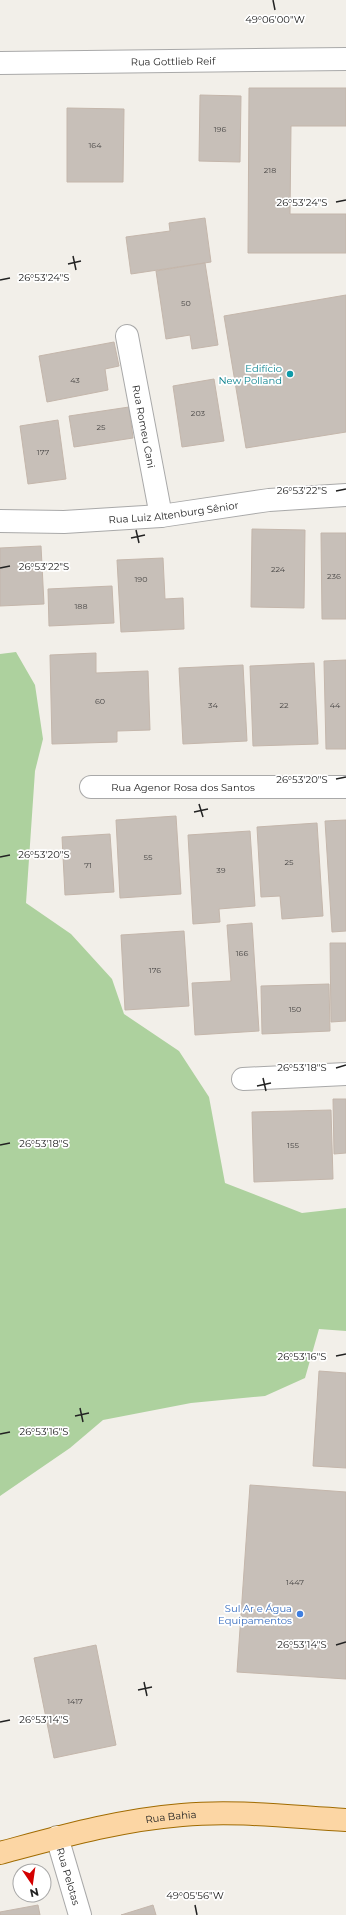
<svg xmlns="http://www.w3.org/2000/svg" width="346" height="1915" viewBox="0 0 346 1915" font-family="Montserrat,sans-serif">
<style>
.forest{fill:#add19e}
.building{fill:#c7bfb8;stroke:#c4b6ab}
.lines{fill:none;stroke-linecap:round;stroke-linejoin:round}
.minor-casing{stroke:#a9a9a9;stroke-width:24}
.major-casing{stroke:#a06b00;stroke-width:24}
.minor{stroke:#fff;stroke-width:22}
.major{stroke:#fcd6a4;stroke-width:22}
.ticks{fill:none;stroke:#222;stroke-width:1.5}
.culture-dot{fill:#0f9aa8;stroke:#fff;stroke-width:1.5}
.shop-dot{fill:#3f7fe0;stroke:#fff;stroke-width:1.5}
.labels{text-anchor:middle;stroke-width:3.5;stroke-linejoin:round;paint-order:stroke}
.number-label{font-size:8px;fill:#4b4948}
.street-label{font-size:10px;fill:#222;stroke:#fff}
.culture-label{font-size:10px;fill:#0d838f;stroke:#fff;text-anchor:end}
.shop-label{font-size:10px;fill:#366cbe;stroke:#fff;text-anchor:end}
.ticks-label{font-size:10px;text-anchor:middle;fill:#222;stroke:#fff;stroke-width:3.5;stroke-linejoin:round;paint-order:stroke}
</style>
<rect width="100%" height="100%" fill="#f2efe9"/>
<polygon class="forest" points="16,652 35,685 43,739 35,771 26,903 71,934 112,979 124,1014 179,1051 209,1097 225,1183 302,1213 346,1208 346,1331 319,1329 305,1378 265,1396 191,1403 103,1420 70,1448 0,1496 0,654"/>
<g class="building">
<polygon points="249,88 346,88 346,126 291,126 290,214 346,214 346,253 248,253"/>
<polygon points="200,95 241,96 240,162 199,161"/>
<polygon points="67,108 124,109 123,182 67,182"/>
<polygon points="205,218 211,262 131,274 126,237 170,231 169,223"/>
<polygon points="205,263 218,345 192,349 190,335 166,339 156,271"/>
<polygon points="346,295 346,432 246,448 224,316"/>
<polygon points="114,342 119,366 105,369 108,390 47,402 39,356"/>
<polygon points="214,379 224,441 182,447 173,386"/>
<polygon points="129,407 133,438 74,447 69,416"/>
<polygon points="58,420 66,479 28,484 20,426"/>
<polygon points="252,529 305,530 304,608 251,607"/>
<polygon points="321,533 346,533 346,619 322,619"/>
<polygon points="41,546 44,604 0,606 0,548"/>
<polygon points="163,558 165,599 183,598 184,629 121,632 117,560"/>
<polygon points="112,586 114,623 49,626 48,589"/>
<polygon points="96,653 96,673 148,671 150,730 117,731 117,742 52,744 50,655"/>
<polygon points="346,660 346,749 326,749 324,661"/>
<polygon points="314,663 318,744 253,746 250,666"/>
<polygon points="243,665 247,741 183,744 179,668"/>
<polygon points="176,816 181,894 120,898 116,820"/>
<polygon points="346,820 346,931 332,932 325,821"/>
<polygon points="317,823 323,916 282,919 280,896 261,897 257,827"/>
<polygon points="250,831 255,906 219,909 220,922 193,924 188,835"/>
<polygon points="110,834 114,892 65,895 62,837"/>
<polygon points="252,923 259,1031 195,1035 192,983 231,981 227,925"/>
<polygon points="184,931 189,1006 125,1010 121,935"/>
<polygon points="330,943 346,943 346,1021 331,1022"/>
<polygon points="329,984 330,1031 262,1034 261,986"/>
<polygon points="333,1099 346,1099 346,1153 334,1154"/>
<polygon points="331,1110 333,1179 254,1182 252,1112"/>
<polygon points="319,1371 346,1373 346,1468 313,1466"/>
<polygon points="250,1485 346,1492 346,1679 237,1672"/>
<polygon points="96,1645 116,1745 54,1758 34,1658"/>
<polygon points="38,1905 40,1915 0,1915 0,1912"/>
<polygon points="153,1905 156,1915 121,1915"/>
</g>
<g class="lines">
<g class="minor-casing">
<g id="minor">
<path id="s1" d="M0 63 346 59"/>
<path id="s2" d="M127 336 161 516"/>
<path id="s3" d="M0 521 64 522 161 516 269 500 346 495"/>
<path id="s4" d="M91 787H346"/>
<polyline points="243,1079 346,1074"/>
<path id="s5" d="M57 1837 80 1915"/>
</g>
</g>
<g class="major-casing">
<g id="major">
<path id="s6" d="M0 1853C60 1837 119 1820 182 1815 236 1810 292 1817 346 1820"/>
</g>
</g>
<use href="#minor" class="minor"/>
<use href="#major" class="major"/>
</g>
<path class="ticks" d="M273 0 275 10M336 202 346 200M73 256 76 270M68 264 81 261M0 280 10 278M336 491 346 489M136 530 139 543M131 538 145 535M0 568 10 566M336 779 346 777M199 804 203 817M194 812 208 809M0 857 10 855M336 1068 346 1065M263 1078 266 1091M257 1086 271 1083M0 1145 10 1143M336 1356 346 1354M80 1408 83 1422M75 1416 89 1413M0 1434 10 1432M336 1645 346 1642M144 1682 147 1696M138 1690 152 1687M0 1722 10 1720M195 1905 197 1915"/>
<circle class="culture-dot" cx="290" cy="374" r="4"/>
<circle class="shop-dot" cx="300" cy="1614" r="4"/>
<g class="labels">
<g class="number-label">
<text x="220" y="132">196</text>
<text x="95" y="148">164</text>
<text x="270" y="173">218</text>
<text x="186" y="306">50</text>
<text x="75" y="383">43</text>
<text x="198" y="416">203</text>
<text x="101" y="430">25</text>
<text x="43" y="455">177</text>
<text x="278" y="572">224</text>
<text x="334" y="579">236</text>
<text x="141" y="582">190</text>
<text x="81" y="609">188</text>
<text x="100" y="704">60</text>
<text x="213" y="708">34</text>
<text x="284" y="708">22</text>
<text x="335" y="708">44</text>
<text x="148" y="860">55</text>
<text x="289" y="865">25</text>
<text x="88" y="868">71</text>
<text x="221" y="873">39</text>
<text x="242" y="956">166</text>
<text x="155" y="973">176</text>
<text x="295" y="1012">150</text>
<text x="293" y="1148">155</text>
<text x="295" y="1585">1447</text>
<text x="75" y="1704">1417</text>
</g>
<g class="street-label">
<text dy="4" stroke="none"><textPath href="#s1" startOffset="173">Rua Gottlieb Reif</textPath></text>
<text dy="4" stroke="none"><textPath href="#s2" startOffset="92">Rua Romeu Cani</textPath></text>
<text dy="4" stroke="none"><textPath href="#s3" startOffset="174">Rua Luiz Altenburg Sênior</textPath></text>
<text dy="4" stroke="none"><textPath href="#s4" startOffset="92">Rua Agenor Rosa dos Santos</textPath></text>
<text dy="4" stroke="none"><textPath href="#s6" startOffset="175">Rua Bahia</textPath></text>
<text dy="4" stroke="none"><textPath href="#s5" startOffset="41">Rua Pelotas</textPath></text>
</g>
<g class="culture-label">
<text x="282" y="372">Edifício<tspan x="282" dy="12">New Polland</tspan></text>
</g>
<g class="shop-label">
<text x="292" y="1612">Sul Ar e Água<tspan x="292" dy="12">Equipamentos</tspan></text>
</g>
</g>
<g class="ticks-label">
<text x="275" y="23">49°06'00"W</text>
<text x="302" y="206">26°53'24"S</text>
<text x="44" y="281">26°53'24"S</text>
<text x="302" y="494">26°53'22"S</text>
<text x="44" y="570">26°53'22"S</text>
<text x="302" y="783">26°53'20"S</text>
<text x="44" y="858">26°53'20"S</text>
<text x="302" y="1071">26°53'18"S</text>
<text x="44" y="1147">26°53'18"S</text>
<text x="302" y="1360">26°53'16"S</text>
<text x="44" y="1435">26°53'16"S</text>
<text x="302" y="1648">26°53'14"S</text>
<text x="44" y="1723">26°53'14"S</text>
<text x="195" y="1899">49°05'56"W</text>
</g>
<g transform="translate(32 1883) rotate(167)"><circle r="19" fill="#ffffff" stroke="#a7a7a7"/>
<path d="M0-3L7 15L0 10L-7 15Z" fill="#d40000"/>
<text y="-6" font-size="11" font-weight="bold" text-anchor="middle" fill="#222222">N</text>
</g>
</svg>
